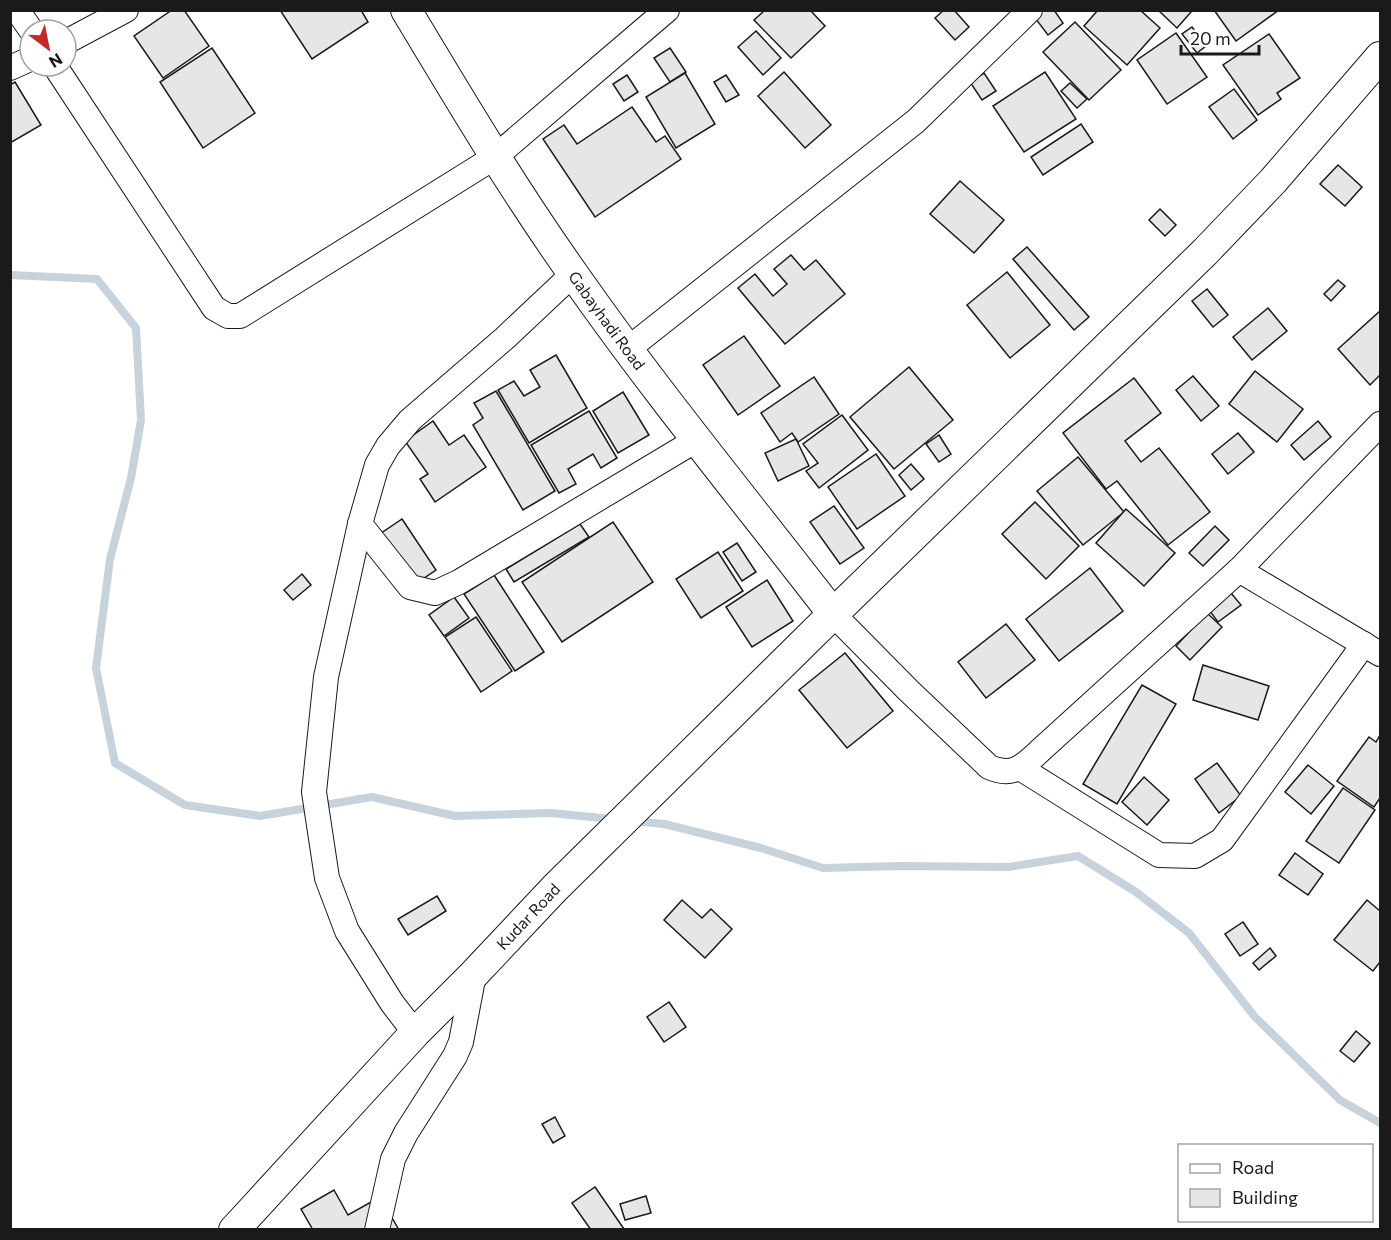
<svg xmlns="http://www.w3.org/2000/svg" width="1391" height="1240" viewBox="0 0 1391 1240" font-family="Commissioner,sans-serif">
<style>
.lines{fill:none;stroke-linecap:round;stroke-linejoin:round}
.stream{stroke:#c6d2dc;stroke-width:8}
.building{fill:#e6e6e6;stroke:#1a1a1a;stroke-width:1.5}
.minor-casing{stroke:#1a1a1a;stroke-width:26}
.tertiary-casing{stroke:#1a1a1a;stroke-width:32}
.minor{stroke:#fff;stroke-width:24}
.tertiary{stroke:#fff;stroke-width:30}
.labels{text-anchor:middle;stroke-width:4.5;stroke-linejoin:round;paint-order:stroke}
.street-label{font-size:16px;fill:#1a1a1a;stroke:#fff}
</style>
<rect width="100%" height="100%" fill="#fff"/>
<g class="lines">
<g class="stream">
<polyline points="10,275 97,279 136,328 141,420 131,478 110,559 96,668 115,763 185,805 260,816 372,797 455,816 551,813 612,819"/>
<polyline points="633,821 664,824 761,848 823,868 901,866 1008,867 1078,856 1136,892 1189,933 1255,1017 1340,1100 1380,1123"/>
</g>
</g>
<g class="building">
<polygon points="172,10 184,10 209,46 163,78 134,36"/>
<polygon points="280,10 361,10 368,22 312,59"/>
<polygon points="765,10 810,10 825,26 791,58 754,20"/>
<polygon points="944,10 954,10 969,27 955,40 935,18"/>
<polygon points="1037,10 1054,10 1063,23 1048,35 1032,14"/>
<polygon points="1098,10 1140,10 1160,28 1127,65 1084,26"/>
<polygon points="1158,10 1189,10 1191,12 1177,28"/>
<polygon points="1214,10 1279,10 1236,41"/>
<polygon points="1075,22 1121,70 1089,100 1043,52"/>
<polygon points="1192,27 1206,46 1197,53 1182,34"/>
<polygon points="756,31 781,58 763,75 738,47"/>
<polygon points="1176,33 1207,77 1167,104 1137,60"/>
<polygon points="1269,34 1300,78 1277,93 1281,99 1258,115 1223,65"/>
<polygon points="212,48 255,113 203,148 160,82"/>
<polygon points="670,48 686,72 670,82 654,58"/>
<polygon points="784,72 831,125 805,148 758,96"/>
<polygon points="1045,72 1076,119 1024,152 993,106"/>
<polygon points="685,73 715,124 676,148 646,97"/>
<polygon points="984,73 996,91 982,100 970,82"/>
<polygon points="627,75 638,92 624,101 613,84"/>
<polygon points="726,75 739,95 726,102 714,82"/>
<polygon points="15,82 41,125 10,143 10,85"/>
<polygon points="1070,83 1087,99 1077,108 1061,91"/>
<polygon points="1234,89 1257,120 1233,139 1209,107"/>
<polygon points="632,107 656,142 665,136 681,159 595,217 543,139 564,125 577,144"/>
<polygon points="1081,124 1093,142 1043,175 1031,157"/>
<polygon points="1338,165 1362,187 1345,206 1320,184"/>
<polygon points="960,181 1004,220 974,253 930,214"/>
<polygon points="1160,209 1176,225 1165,236 1149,220"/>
<polygon points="1027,247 1089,317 1074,330 1013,259"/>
<polygon points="791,255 804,270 816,260 845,294 785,344 738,288 755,274 773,296 787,284 774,269"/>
<polygon points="1007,272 1050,325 1010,358 967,305"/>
<polygon points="1338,280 1345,286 1331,301 1324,294"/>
<polygon points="1207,289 1228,315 1213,327 1192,301"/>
<polygon points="1268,308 1287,331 1252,360 1233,337"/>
<polygon points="1380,311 1380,375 1370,385 1338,349"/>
<polygon points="744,336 780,386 738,415 703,365"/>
<polygon points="556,355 587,408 529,443 498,390 514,381 524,396 540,387 530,370"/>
<polygon points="909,367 953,420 894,469 850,417"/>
<polygon points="1255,371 1303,409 1277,442 1229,404"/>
<polygon points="1193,376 1219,406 1201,421 1176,390"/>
<polygon points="814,377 839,414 798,442 792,433 780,442 761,413"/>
<polygon points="1134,378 1161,413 1125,441 1141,462 1159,448 1210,512 1168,545 1117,481 1106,489 1063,433"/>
<polygon points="496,391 555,491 523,510 473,425 483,418 474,403"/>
<polygon points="623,392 649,435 618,453 593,411"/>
<polygon points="589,411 617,458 601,468 593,454 568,469 576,484 559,493 531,445"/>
<polygon points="842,415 868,450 819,488 806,471 818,463 803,444"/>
<polygon points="433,421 449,445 464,435 486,467 435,502 420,479 428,474 405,441"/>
<polygon points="1318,421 1331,437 1304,460 1291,445"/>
<polygon points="1238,433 1254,452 1228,474 1212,454"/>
<polygon points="939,435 951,454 939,462 926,444"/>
<polygon points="796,439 809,466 778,481 765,453"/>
<polygon points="876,454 905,496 857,529 828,487"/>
<polygon points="1078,457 1124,512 1083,545 1037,491"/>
<polygon points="911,464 924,479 911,490 899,475"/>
<polygon points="1035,502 1079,546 1046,579 1002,534"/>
<polygon points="834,506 864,548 840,564 810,522"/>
<polygon points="1126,509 1175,553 1144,586 1096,543"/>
<polygon points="402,519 436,570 405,591 371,540"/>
<polygon points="613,522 653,582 562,642 522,582"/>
<polygon points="580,524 589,537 514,582 506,569"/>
<polygon points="1215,526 1229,540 1203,566 1189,553"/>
<polygon points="737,543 756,572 742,581 723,552"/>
<polygon points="718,552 743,591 701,618 676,579"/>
<polygon points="1090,568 1123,611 1059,661 1026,619"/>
<polygon points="302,574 311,585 293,600 284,590"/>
<polygon points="494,575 544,652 515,671 464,594"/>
<polygon points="767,580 793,621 752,647 726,607"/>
<polygon points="1231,593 1241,605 1218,622 1209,610"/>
<polygon points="454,597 469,618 444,636 429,615"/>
<polygon points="1207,613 1222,627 1190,660 1176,646"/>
<polygon points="476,617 512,671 481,692 445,637"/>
<polygon points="1006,624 1035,660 986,698 958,662"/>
<polygon points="845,653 893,711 847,748 799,690"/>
<polygon points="1203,665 1269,686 1258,720 1193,700"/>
<polygon points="1142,685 1176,704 1117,804 1083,784"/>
<polygon points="1380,735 1380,798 1374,807 1337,781 1369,737 1376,742"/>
<polygon points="1217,763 1241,796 1219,813 1195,779"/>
<polygon points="1308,765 1334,786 1311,814 1285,792"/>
<polygon points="1144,777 1169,800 1147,825 1122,802"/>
<polygon points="1343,788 1375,810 1339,863 1306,841"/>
<polygon points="1295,853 1323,874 1308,895 1279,875"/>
<polygon points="437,896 446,911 408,935 398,919"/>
<polygon points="682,900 702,918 711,909 732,929 705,958 664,920"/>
<polygon points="1367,900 1380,911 1380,962 1373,971 1334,940"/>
<polygon points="1243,922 1258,944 1240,956 1225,934"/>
<polygon points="1270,948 1276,956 1259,970 1253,963"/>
<polygon points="669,1002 686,1027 664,1042 647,1017"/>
<polygon points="1356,1031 1370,1043 1354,1062 1340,1051"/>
<polygon points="555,1117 565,1136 553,1143 542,1124"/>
<polygon points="595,1187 624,1229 622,1230 591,1230 572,1203"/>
<polygon points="334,1190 348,1215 380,1197 399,1230 313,1230 301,1209"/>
<polygon points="646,1196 651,1213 625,1220 620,1204"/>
</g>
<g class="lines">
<g class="minor-casing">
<g id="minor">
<polyline points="17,10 31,30"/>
<polyline points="66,42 126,10"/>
<polyline points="55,66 214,308 228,316 240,316 495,157 667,10"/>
<polyline points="10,68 30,59"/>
<polyline points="628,349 916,121 1030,10"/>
<polyline points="360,524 410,587 435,593 459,582 698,439"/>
<polyline points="1239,570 1380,654"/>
<path d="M833 614 908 690 989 767C1015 779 1026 763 1044 747L1239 570 1380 424"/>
<polyline points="1020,768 1159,855 1195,856 1222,840 1364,644"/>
<polyline points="415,1033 392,1003 347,931 327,878 314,792 326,677 360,524 377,465 388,446 410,420 505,338 573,274"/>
<polyline points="377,1230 393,1159 406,1133 455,1056 461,1042 474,974"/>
</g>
</g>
<g class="tertiary-casing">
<g id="tertiary">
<path id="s1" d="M406 10C460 100 513 189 574 275 655 391 746 501 833 614"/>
<path id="s2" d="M234 1230 415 1033 474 974 555 888 833 614 1205 252 1273 181 1380 57"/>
</g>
</g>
<use href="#minor" class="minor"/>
<use href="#tertiary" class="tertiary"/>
</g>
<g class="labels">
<g class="street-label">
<text dy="6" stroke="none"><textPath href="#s1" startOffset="370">Gabayhadi Road</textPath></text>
<text dy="6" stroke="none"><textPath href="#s2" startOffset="430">Kudar Road</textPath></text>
</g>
</g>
<rect width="1391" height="1240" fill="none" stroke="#1a1a1a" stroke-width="24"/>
<rect x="1178" y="1144" width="195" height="78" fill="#ffffff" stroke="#a3a3a3" stroke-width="1.5"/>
<rect x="1190" y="1164" width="30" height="9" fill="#ffffff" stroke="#a3a3a3" stroke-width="1.5"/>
<text x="1232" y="1174" font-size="18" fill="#1a1a1a">Road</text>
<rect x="1190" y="1189" width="30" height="18" fill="#e6e6e6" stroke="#a3a3a3" stroke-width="1.5"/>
<text x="1232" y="1204" font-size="18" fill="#1a1a1a">Building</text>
<g transform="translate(48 48) rotate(148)"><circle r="28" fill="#ffffff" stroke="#a3a3a3" stroke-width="1.5"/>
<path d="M0-4.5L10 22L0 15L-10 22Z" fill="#c62828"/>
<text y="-9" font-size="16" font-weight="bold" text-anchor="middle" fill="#1a1a1a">N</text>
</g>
<path d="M1181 45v9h78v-9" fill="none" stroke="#1a1a1a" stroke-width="3"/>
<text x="1190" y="45" font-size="18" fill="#1a1a1a" stroke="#ffffff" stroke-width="4.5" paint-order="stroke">20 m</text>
</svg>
